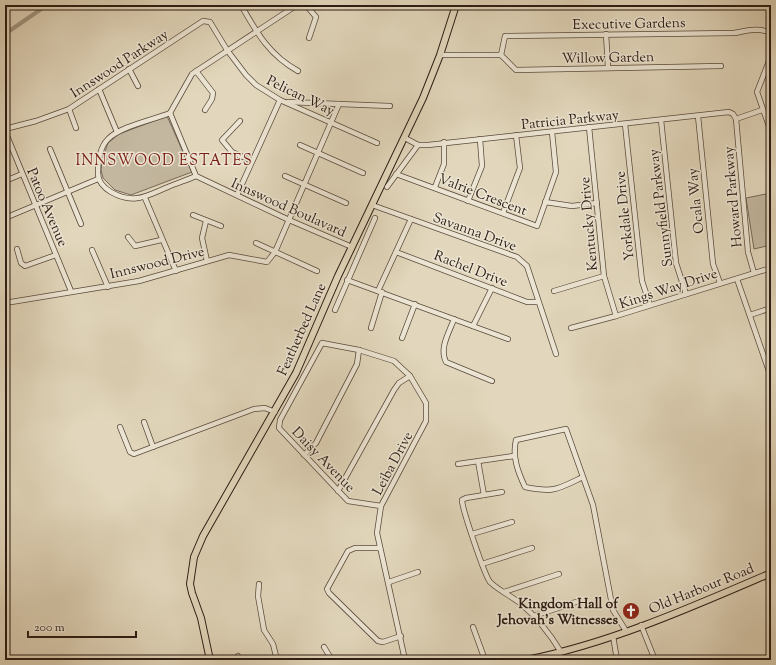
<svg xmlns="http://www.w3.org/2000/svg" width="776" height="665" viewBox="0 0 776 665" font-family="'Sorts Mill Goudy',serif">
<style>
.green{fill:#c3b79f;stroke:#786959}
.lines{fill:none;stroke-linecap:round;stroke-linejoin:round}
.canal{stroke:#a49783;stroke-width:4}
.minor-casing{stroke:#5a4a3d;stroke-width:6}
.major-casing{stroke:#2c1b13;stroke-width:8}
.minor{stroke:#ece5d3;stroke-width:4.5}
.major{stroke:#e2d7bc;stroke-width:6}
.labels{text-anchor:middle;stroke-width:3;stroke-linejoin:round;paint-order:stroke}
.street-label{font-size:14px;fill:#2c1b13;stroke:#ece5d3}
.poi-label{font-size:14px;font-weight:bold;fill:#2c1b13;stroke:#ece5d3;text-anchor:end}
.neighbourhood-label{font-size:15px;letter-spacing:1px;fill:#7a1f14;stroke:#ece5d3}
</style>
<rect width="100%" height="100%" fill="#e2d7bc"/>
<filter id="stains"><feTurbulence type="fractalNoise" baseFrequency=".005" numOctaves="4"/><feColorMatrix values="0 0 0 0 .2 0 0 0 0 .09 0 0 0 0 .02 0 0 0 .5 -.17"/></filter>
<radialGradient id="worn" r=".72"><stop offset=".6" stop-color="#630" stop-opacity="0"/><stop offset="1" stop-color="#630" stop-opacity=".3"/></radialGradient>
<g class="green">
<polygon points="167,116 192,172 131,195 115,190 103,178 101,170 102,160 108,143 119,134"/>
<polygon points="771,193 771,245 754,249 746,198"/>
</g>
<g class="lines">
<polyline class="canal" points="5,34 47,5"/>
<g class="minor-casing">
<g id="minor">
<path d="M241 5C257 33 269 55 298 71"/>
<polyline points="306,5 316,17 309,38"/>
<polyline points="606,34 608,67"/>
<polyline points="440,55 501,55"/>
<path d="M501 55 505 36 734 33C746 31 759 27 771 33"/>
<polyline points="501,55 516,70 721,66"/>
<polyline points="771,56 757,92 771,132"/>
<polyline points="129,69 138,86"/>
<polyline points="196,71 213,93 212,99 205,110"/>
<polyline points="99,89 117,132"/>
<polyline points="288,102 390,106"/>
<polyline points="69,109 76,128"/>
<polyline points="170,113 196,176 289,220 352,247"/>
<path d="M170 113C153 120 121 126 108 139 100 147 98 161 98 173 98 181 104 188 111 192 134 205 146 196 168 187 177 183 187 180 196 176"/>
<polyline points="170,113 192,74 297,5"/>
<polyline points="698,116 713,264 720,283"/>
<polyline points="736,119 762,110"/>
<polyline points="661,120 676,263 686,294"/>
<polyline points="240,121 222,140 232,152 252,161"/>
<polyline points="625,124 642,281 650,305"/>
<polyline points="589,127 604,276 616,316"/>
<polyline points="5,129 36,121 69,109 203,21 210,22 227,50 246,75 256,85 280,100 377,143"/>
<polyline points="5,131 71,291"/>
<polyline points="405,138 418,145 428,145 729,112 733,114 736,119 748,252 754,273"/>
<polyline points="300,145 363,173"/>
<polyline points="50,149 81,224"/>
<polyline points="396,174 537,226 556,172 552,132"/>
<polyline points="285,176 346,203"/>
<polyline points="5,181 22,174"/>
<polyline points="387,187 418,145"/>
<polyline points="435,187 444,164 444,142"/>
<polyline points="237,195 280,100"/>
<polyline points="145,198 176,271"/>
<polyline points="468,201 482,166 480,139"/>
<polyline points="545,202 572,206 597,203"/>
<polyline points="372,205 517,257 527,266 556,354"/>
<polyline points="503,213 520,168 516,135"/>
<polyline points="193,215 221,226"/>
<polyline points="5,218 98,179"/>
<polyline points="206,221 202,238 207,261"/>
<polyline points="128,237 135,246 161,240"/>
<polyline points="256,243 317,271"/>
<polyline points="17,249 21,263 25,266 56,255"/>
<polyline points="92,250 108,287"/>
<polyline points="396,252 527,302 538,302"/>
<polyline points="737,279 771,377"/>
<polyline points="347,280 508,339"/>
<polyline points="378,291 411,219"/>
<polyline points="554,291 604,276"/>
<polyline points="5,303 139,281 229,255 267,262 275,252 339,104"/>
<polyline points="335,310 375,218"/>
<polyline points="750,315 771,308"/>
<path d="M454 319C449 333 439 348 446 362L492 381"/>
<polyline points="473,326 492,288"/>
<polyline points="371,328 382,292"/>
<polyline points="571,328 616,316 771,268"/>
<polyline points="402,338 415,304"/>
<polyline points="144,422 153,447"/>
<polyline points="771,423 771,422"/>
<polyline points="120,427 130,452 134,454 254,409 265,408 275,412"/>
<polyline points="304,455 316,443 357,364 359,350"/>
<polyline points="478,461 484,495"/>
<polyline points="458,464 514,456"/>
<path d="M583 477C558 489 554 493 525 487 518 472 512 457 516 440L566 429 593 505 613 610 626 631"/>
<polyline points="338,491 394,390 399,383 410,376"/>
<path d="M502 492 466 498 462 500C462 509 485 576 490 582 498 590 511 596 520 603 537 617 550 634 561 652"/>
<polyline points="381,506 348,501 279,428 280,420 322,343 359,350 394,361 410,376 426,403 426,421 381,506 377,533 405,660"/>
<polyline points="472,534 512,522"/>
<polyline points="380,548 355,548 348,551 327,589 329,593 378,641 383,642 401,636"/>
<polyline points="482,564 532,548"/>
<polyline points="389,582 418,572"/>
<polyline points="259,584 258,596 264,630 273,644 277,660"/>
<polyline points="504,592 559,574"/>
<polyline points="534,616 576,602"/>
<polyline points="641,625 655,660"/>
<polyline points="473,627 485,660"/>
<polyline points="613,636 617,660"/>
<polyline points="324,647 332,660"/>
<polyline points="238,656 241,660"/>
</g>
</g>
<g class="major-casing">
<g id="major">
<polyline points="210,660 201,618 192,593 190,584 194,557 203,536 296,373 338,276 423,98 440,55 456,5"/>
<path d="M526 660C611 643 692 607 771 573"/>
</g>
</g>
<use href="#minor" class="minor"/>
<use href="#major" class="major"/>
</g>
<defs>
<g id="church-disc" transform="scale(0.9)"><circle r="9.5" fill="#8f2418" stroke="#ece5d3"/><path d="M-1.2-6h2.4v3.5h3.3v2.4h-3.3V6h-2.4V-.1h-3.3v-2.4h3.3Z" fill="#fff"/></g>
</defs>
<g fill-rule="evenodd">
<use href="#church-disc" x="631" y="611"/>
</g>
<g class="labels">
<g class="street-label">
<text transform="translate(629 23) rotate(-1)" y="5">Executive Gardens</text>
<text transform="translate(608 57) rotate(-1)" y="5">Willow Garden</text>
<text transform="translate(119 63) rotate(-33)" y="5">Innswood Parkway</text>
<text transform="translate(301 95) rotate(26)" y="5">Pelican Way</text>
<text transform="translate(570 119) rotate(-6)" y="5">Patricia Parkway</text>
<text transform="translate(483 194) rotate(21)" y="5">Valrie Crescent</text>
<text transform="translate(732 197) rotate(-95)" y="5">Howard Parkway</text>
<text transform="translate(695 201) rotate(-96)" y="5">Ocala Way</text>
<text transform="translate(48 207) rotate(67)" y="5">Patoo Avenue</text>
<text transform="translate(289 207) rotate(24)" y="5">Innswood Boulavard</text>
<text transform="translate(660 208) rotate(-97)" y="5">Sunnyfield Parkway</text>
<text transform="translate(624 216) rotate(-96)" y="5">Yorkdale Drive</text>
<text transform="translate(588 224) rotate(-95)" y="5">Kentucky Drive</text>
<text transform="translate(475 231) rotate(20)" y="5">Savanna Drive</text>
<text transform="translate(157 262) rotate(-14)" y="5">Innswood Drive</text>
<text transform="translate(471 268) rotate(21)" y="5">Rachel Drive</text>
<text transform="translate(668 288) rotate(-18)" y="5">Kings Way Drive</text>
<text transform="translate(301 329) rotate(-66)" y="5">Featherbed Lane</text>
<text transform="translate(324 459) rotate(46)" y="5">Daisy Avenue</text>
<text transform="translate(392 463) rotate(-62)" y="5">Leiba Drive</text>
<text transform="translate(701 588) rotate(-22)" y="5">Old Harbour Road</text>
</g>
<g class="poi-label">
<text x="618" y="608">Kingdom Hall of<tspan x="618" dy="16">Jehovah's Witnesses</tspan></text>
</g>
<g class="neighbourhood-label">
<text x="164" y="165">INNSWOOD ESTATES</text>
</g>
</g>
<rect width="776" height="665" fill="none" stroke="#e2d7bc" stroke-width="20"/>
<rect x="6" y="6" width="764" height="653" fill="none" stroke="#2c1b13" stroke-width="2"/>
<rect x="10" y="10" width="756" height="645" fill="none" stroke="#2c1b13"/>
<path d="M28 631v6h108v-6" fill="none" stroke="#2c1b13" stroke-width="2"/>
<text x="34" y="631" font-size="12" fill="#2c1b13" stroke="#ece5d3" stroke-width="3" paint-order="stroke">200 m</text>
<rect width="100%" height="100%" filter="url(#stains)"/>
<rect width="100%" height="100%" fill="url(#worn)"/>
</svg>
